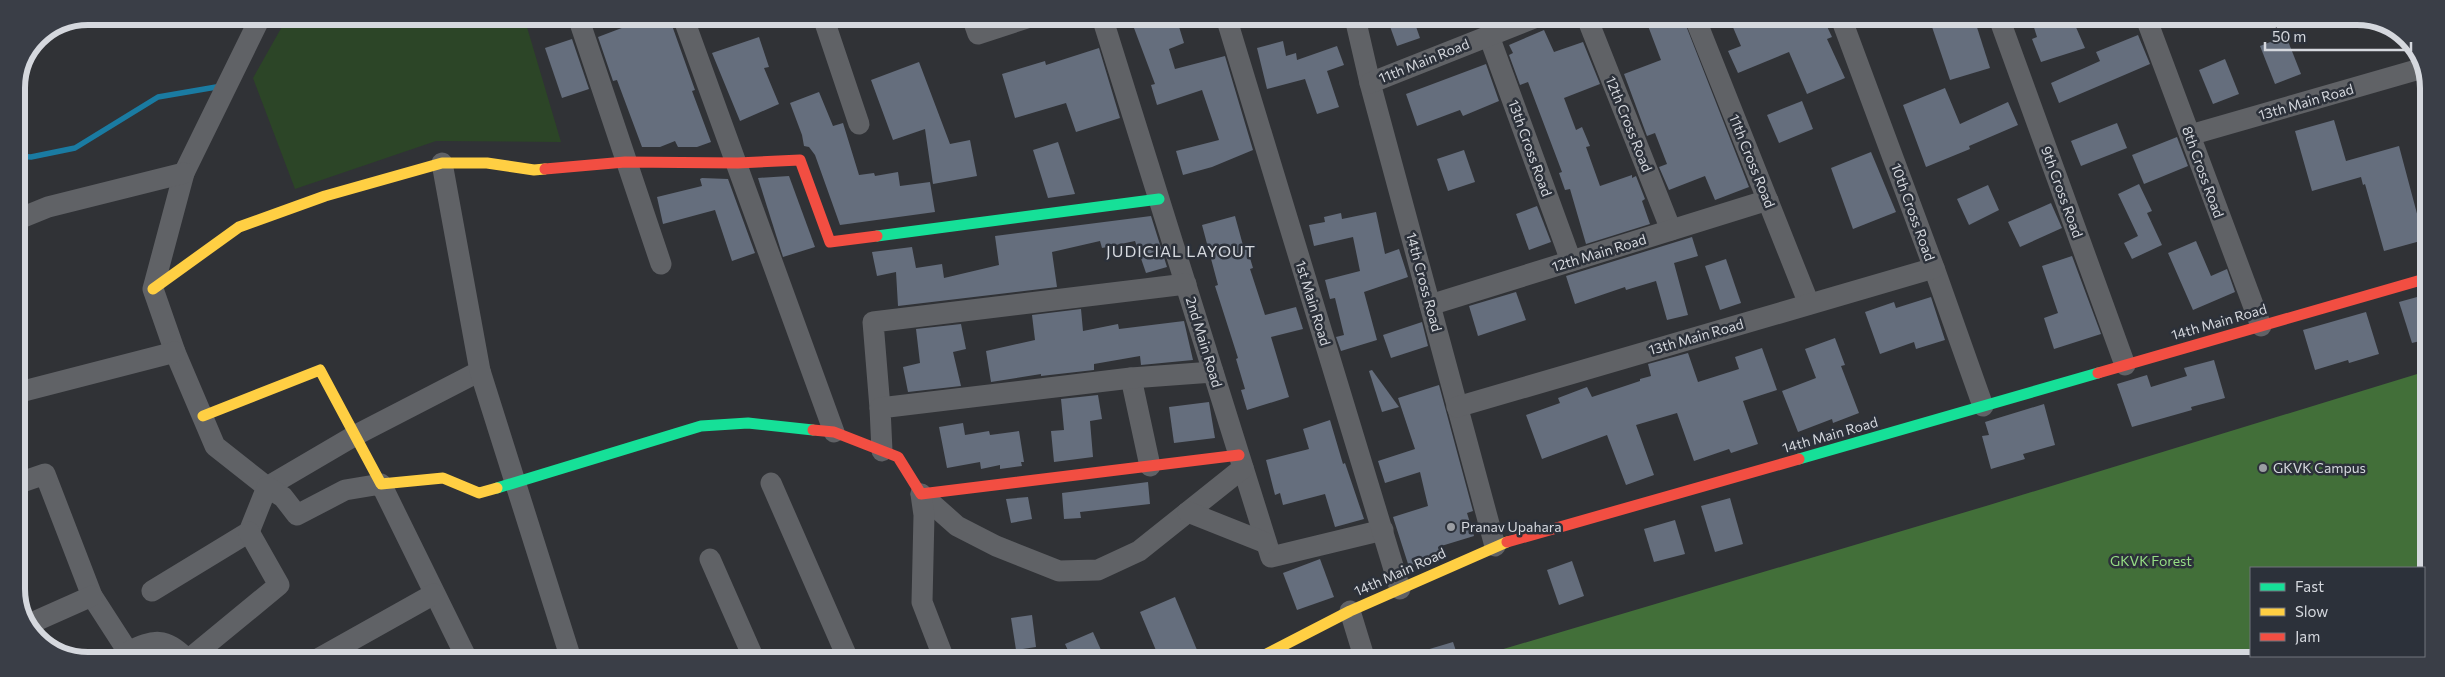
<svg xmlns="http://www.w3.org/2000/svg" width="2445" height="677" viewBox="0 0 2445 677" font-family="Commissioner,sans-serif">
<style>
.green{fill:#2c4527}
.forest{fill:#426f39}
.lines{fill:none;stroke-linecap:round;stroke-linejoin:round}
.stream{stroke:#1a7ba2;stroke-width:5.5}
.building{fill:#656e7d}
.street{stroke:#606266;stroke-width:21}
.fast{stroke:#16e098;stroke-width:11}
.slow{stroke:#ffcf43;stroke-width:11}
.jam{stroke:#f24e42;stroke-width:11}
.poi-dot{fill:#9b9ea3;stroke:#2c313a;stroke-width:2}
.labels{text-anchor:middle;stroke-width:5;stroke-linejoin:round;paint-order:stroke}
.street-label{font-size:14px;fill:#d5d8de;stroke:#2c313a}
.poi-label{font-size:14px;fill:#d5d8de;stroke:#2c313a;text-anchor:start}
.park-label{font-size:14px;fill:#95dd84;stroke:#2c313a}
.quarter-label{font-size:16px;letter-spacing:1px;fill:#d5d8de;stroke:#2c313a}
.rim{fill:none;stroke:#d5d8de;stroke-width:6}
</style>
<rect width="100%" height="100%" fill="#303236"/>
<polygon class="green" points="288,16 524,17 561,142 436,141 295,189 253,78"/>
<polygon class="forest" points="2427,371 2426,608 2424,611 2424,568 2251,568 2251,656 2372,656 2358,661 1481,660 1480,656 1986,506"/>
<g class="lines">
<polyline class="stream" points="16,156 31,157 75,148 158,97 222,86"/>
</g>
<g class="building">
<polygon points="631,17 669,17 695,90 692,91 711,142 697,147 678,147 675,141 660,147 642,147 617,80 613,81 598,37 627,26 635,27"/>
<polygon points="1167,17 1176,17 1184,43 1169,49 1175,69 1225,56 1253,150 1212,167 1183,175 1176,151 1219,140 1202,90 1157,105 1151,85 1155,84 1134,28"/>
<polygon points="1387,18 1413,18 1420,38 1397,46"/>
<polygon points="1645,18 1683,18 1749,187 1715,200 1705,176 1669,190 1659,167 1667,164 1655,133 1647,136 1624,74 1661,60"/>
<polygon points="1729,18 1823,18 1832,37 1827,39 1845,78 1807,94 1789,52 1738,73 1728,51 1741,46"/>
<polygon points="1929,18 1974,18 1990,68 1950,80"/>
<polygon points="2031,18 2072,18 2085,48 2041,62 2032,39 2037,37"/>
<polygon points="1544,30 1554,52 1583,42 1600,84 1564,98 1576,130 1582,127 1590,146 1586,147 1600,186 1632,175 1632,178 1636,176 1645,199 1642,201 1650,224 1586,244 1570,189 1565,190 1559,173 1562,172 1528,82 1520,85 1509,55 1513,53 1509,45"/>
<polygon points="2138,35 2150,64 2059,103 2051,83 2100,61 2096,52"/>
<polygon points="2286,36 2301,74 2275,84 2260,46"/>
<polygon points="759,37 769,67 764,68 779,104 740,121 712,53"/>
<polygon points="572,39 589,89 562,98 545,48"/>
<polygon points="1283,41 1286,56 1296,53 1297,60 1337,46 1344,65 1327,71 1339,107 1317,114 1305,79 1267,89 1257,48"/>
<polygon points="1099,48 1120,118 1076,132 1066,103 1015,118 1002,74 1045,61 1046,65"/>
<polygon points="2225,59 2239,94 2213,104 2199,70"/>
<polygon points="919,62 950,144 970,140 977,176 933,184 925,129 893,140 871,80"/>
<polygon points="1486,64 1499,101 1463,116 1460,110 1417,126 1406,94"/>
<polygon points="1945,88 1960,124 2008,102 2018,125 1969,146 1970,149 1926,167 1903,105"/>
<polygon points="819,92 833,126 843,123 859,175 874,173 875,176 898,172 900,186 930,182 935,212 840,225 815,155 809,147 804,146 802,135 790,103"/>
<polygon points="1802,101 1813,129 1779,143 1767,115"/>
<polygon points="2334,120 2346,161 2399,146 2424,240 2384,251 2365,184 2363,185 2361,177 2312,191 2295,131"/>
<polygon points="2117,123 2127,148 2081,166 2071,141"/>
<polygon points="2177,137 2188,166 2144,184 2132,155"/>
<polygon points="1058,142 1075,194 1048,198 1033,150"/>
<polygon points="1464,150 1475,182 1448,191 1437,159"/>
<polygon points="1871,152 1896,212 1853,229 1831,168"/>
<polygon points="789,176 815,247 783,257 758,178"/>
<polygon points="702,178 728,179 755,253 732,261 715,210 663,224 657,197 702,186 700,179"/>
<polygon points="2139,184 2152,211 2147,213 2162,245 2132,259 2124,243 2138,236 2118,194"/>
<polygon points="1988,185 1999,210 1969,225 1957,199"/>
<polygon points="2051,203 2062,228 2020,247 2008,222"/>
<polygon points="1537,206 1551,242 1529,250 1516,214"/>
<polygon points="1376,212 1385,254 1399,249 1408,277 1364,292 1377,340 1341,351 1336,337 1344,335 1335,298 1330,299 1325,280 1360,271 1353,237 1314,246 1309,225 1325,222 1324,217 1341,213 1342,219"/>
<polygon points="1151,216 1167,267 1146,273 1135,241 1102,248 1100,241 1052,252 1057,287 898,306 896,272 877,276 872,252 912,247 916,268 942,264 944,278 999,265 995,236"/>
<polygon points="1235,216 1244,249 1247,248 1253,268 1250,269 1265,315 1296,307 1303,329 1271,337 1289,397 1247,410 1241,390 1245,389 1236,359 1238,358 1215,286 1218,285 1202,225"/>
<polygon points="1692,237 1698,256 1674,263 1688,315 1667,320 1656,281 1626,290 1625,287 1575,304 1566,276"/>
<polygon points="2196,241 2211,276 2227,269 2235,292 2193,310 2168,253"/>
<polygon points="2072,256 2101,334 2054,349 2044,318 2058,313 2042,266"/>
<polygon points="1726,259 1741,303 1720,310 1705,266"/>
<polygon points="1516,292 1526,320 1478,336 1469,306"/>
<polygon points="2428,294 2428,339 2412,343 2399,302"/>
<polygon points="1931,297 1945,340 1916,349 1914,342 1880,354 1865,312 1894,302 1896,308"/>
<polygon points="1081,309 1083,331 1118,324 1119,329 1184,321 1193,360 1141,365 1140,356 1094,364 1094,370 1041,376 1041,374 991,382 986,351 1035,340 1032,315"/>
<polygon points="2366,312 2379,354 2349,363 2348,360 2315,370 2303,330"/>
<polygon points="1422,322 1428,346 1391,358 1383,335"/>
<polygon points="961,324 966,349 953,352 961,386 908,392 903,367 920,363 916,329"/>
<polygon points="1835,338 1845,365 1841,366 1859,413 1833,423 1832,419 1798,432 1782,391 1816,378 1805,349"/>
<polygon points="1762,348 1777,390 1743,401 1758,444 1731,453 1729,449 1694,461 1677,413 1636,425 1654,475 1626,485 1607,435 1542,459 1526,415 1560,403 1558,398 1587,387 1592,397 1640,381 1640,379 1651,376 1648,364 1688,353 1698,382 1739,369 1735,357"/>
<polygon points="2214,360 2225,398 2191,407 2192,410 2132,427 2117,384 2147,375 2151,387 2187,376 2184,368"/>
<polygon points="1372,370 1399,407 1382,412 1369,371"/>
<polygon points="1439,385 1473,511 1467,513 1474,536 1438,547 1440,553 1409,567 1393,517 1428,506 1420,472 1385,483 1378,461 1415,449 1398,398"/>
<polygon points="1098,395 1102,419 1090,421 1093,457 1054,462 1051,431 1064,430 1061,399"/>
<polygon points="1209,402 1215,438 1174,443 1169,407"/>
<polygon points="2044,404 2055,445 2023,454 2025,459 1991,469 1982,436 1989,435 1985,422"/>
<polygon points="1330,420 1343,464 1345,463 1364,519 1335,527 1325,494 1283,505 1280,493 1275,495 1266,460 1309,449 1303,429"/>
<polygon points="963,423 965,435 989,431 990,435 1019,431 1024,462 1021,462 1022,466 1000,469 1000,465 981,469 980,462 947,468 939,427"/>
<polygon points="1148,482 1150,504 1080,512 1081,518 1064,519 1062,493"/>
<polygon points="1028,497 1032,519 1011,523 1006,499"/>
<polygon points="1730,498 1743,544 1715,552 1701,506"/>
<polygon points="1675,520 1685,554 1654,562 1644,529"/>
<polygon points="1320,559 1334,597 1297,610 1283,573"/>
<polygon points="1572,561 1584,596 1559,605 1547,570"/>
<polygon points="1175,597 1197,650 1176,660 1160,660 1140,612"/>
<polygon points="1032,615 1036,647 1016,650 1011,618"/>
<polygon points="1093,632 1105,659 1072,659 1065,644"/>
<polygon points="1453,642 1459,660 1407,660 1406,656"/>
</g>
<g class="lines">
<g class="street">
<polyline points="261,16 184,173 153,289 175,352 215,446 267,487 354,436 480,371"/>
<polyline points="578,17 661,264"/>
<polyline points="683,17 834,432"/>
<polyline points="823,17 859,124"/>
<polyline points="972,17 978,34 1030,17"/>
<polyline points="1102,17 1271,557 1383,530"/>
<polyline points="1226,17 1400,589"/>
<polyline points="1355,18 1370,83 1495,546"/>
<polyline points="1587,18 1671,230"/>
<polyline points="1695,18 1809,304"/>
<polyline points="1841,18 1934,268 1983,406"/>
<polyline points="1999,18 2125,365"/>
<polyline points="2146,18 2261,326"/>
<polyline points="1489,36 1571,261"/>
<polyline points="1370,83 1534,18"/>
<polyline points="2190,135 2423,68"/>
<polyline points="442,163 480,371 571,659"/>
<polyline points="16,220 48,207 184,173"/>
<polyline points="1430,305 1768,200"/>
<polyline points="1131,378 1150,466"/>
<polyline points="16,393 175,352"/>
<polyline points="1457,407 1934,268"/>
<polyline points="880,408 873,322 1186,284"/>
<polyline points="882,451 880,408 1131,378 1213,372"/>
<polyline points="771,483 848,659"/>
<polyline points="16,484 45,474 92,596 132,658"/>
<polyline points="921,494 957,526 996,546 1059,571 1098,570 1139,551 1243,468"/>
<polyline points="921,494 924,515 922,602 944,659"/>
<polyline points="1188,512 1266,543"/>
<polyline points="710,559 754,659"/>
<polyline points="152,591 249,532 267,487 283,497 297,515 345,490 381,484 467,659"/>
<polyline points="1350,611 1365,660"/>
<polyline points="29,624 92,596"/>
<path d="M128 652C155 639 164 637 187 659"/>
<polyline points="189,659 279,585 249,532"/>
<polyline points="318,659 434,594"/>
</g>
<g class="fast">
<polyline points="877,236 1159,199"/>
<polyline points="1799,459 2098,373"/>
<polyline points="497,488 701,426 748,423 813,430"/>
</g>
<g class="slow">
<polyline points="153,289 239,227 325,196 442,163 487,163 534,170 545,169"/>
<polyline points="203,416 320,370 381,484 443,478 479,493 497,488"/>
<polyline points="1255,660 1350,611 1507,542"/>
</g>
<g class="jam">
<polyline points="545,169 625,162 738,163 800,160 830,242 877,236"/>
<polyline points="2098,373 2428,278"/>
<polyline points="813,430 834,432 898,457 921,494 1239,455"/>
<polyline points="1507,542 1799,459"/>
</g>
</g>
<g class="poi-dot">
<circle cx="2263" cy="468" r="5"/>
<circle cx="1451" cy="527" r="5"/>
</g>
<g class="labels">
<g class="street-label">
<text transform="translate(1424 61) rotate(-22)" y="5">11th Main Road</text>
<text transform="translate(2306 102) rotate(-16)" y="5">13th Main Road</text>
<text transform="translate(1629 124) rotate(68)" y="5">12th Cross Road</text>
<text transform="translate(1530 148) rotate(70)" y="5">13th Cross Road</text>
<text transform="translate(1752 161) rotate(68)" y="5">11th Cross Road</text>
<text transform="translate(2203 172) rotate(70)" y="5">8th Cross Road</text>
<text transform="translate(2062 192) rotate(70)" y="5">9th Cross Road</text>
<text transform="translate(1913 212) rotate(70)" y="5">10th Cross Road</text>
<text transform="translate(1599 253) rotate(-17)" y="5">12th Main Road</text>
<text transform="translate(1424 282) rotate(75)" y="5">14th Cross Road</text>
<text transform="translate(1313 303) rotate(73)" y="5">1st Main Road</text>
<text transform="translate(2219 322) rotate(-16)" y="5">14th Main Road</text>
<text transform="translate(1696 337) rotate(-16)" y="5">13th Main Road</text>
<text transform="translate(1204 342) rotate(73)" y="5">2nd Main Road</text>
<text transform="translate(1830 435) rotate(-16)" y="5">14th Main Road</text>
<text transform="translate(1400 572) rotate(-24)" y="5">14th Main Road</text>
</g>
<g class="poi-label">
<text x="2273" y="473">GKVK Campus</text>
<text x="1461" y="532">Pranav Upahara</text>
</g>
<g class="park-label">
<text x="2151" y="566">GKVK Forest</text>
</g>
<g class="quarter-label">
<text x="1181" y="257">JUDICIAL LAYOUT</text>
</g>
</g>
<path d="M0 0H2445V677H0ZM88 25H2357A63 63 0 0 1 2420 88V589A63 63 0 0 1 2357 652H88A63 63 0 0 1 25 589V88A63 63 0 0 1 88 25Z" fill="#3a3e47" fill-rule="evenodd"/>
<path class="rim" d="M88 25H2357A63 63 0 0 1 2420 88V589A63 63 0 0 1 2357 652H88A63 63 0 0 1 25 589V88A63 63 0 0 1 88 25Z"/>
<rect x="2250" y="567" width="175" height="90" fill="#2c313a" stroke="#70747c"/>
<rect x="2260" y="583" width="25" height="8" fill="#16e098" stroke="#70747c"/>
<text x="2295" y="592" font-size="15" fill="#d5d8de">Fast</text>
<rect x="2260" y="608" width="25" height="8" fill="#ffcf43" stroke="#70747c"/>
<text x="2295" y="617" font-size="15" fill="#d5d8de">Slow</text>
<rect x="2260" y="633" width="25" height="8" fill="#f24e42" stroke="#70747c"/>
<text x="2295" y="642" font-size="15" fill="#d5d8de">Jam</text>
<path d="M2265 42v8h146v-8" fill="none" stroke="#d5d8de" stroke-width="2.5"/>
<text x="2272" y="42" font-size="15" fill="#d5d8de" stroke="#2c313a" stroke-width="4" paint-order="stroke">50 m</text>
</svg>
